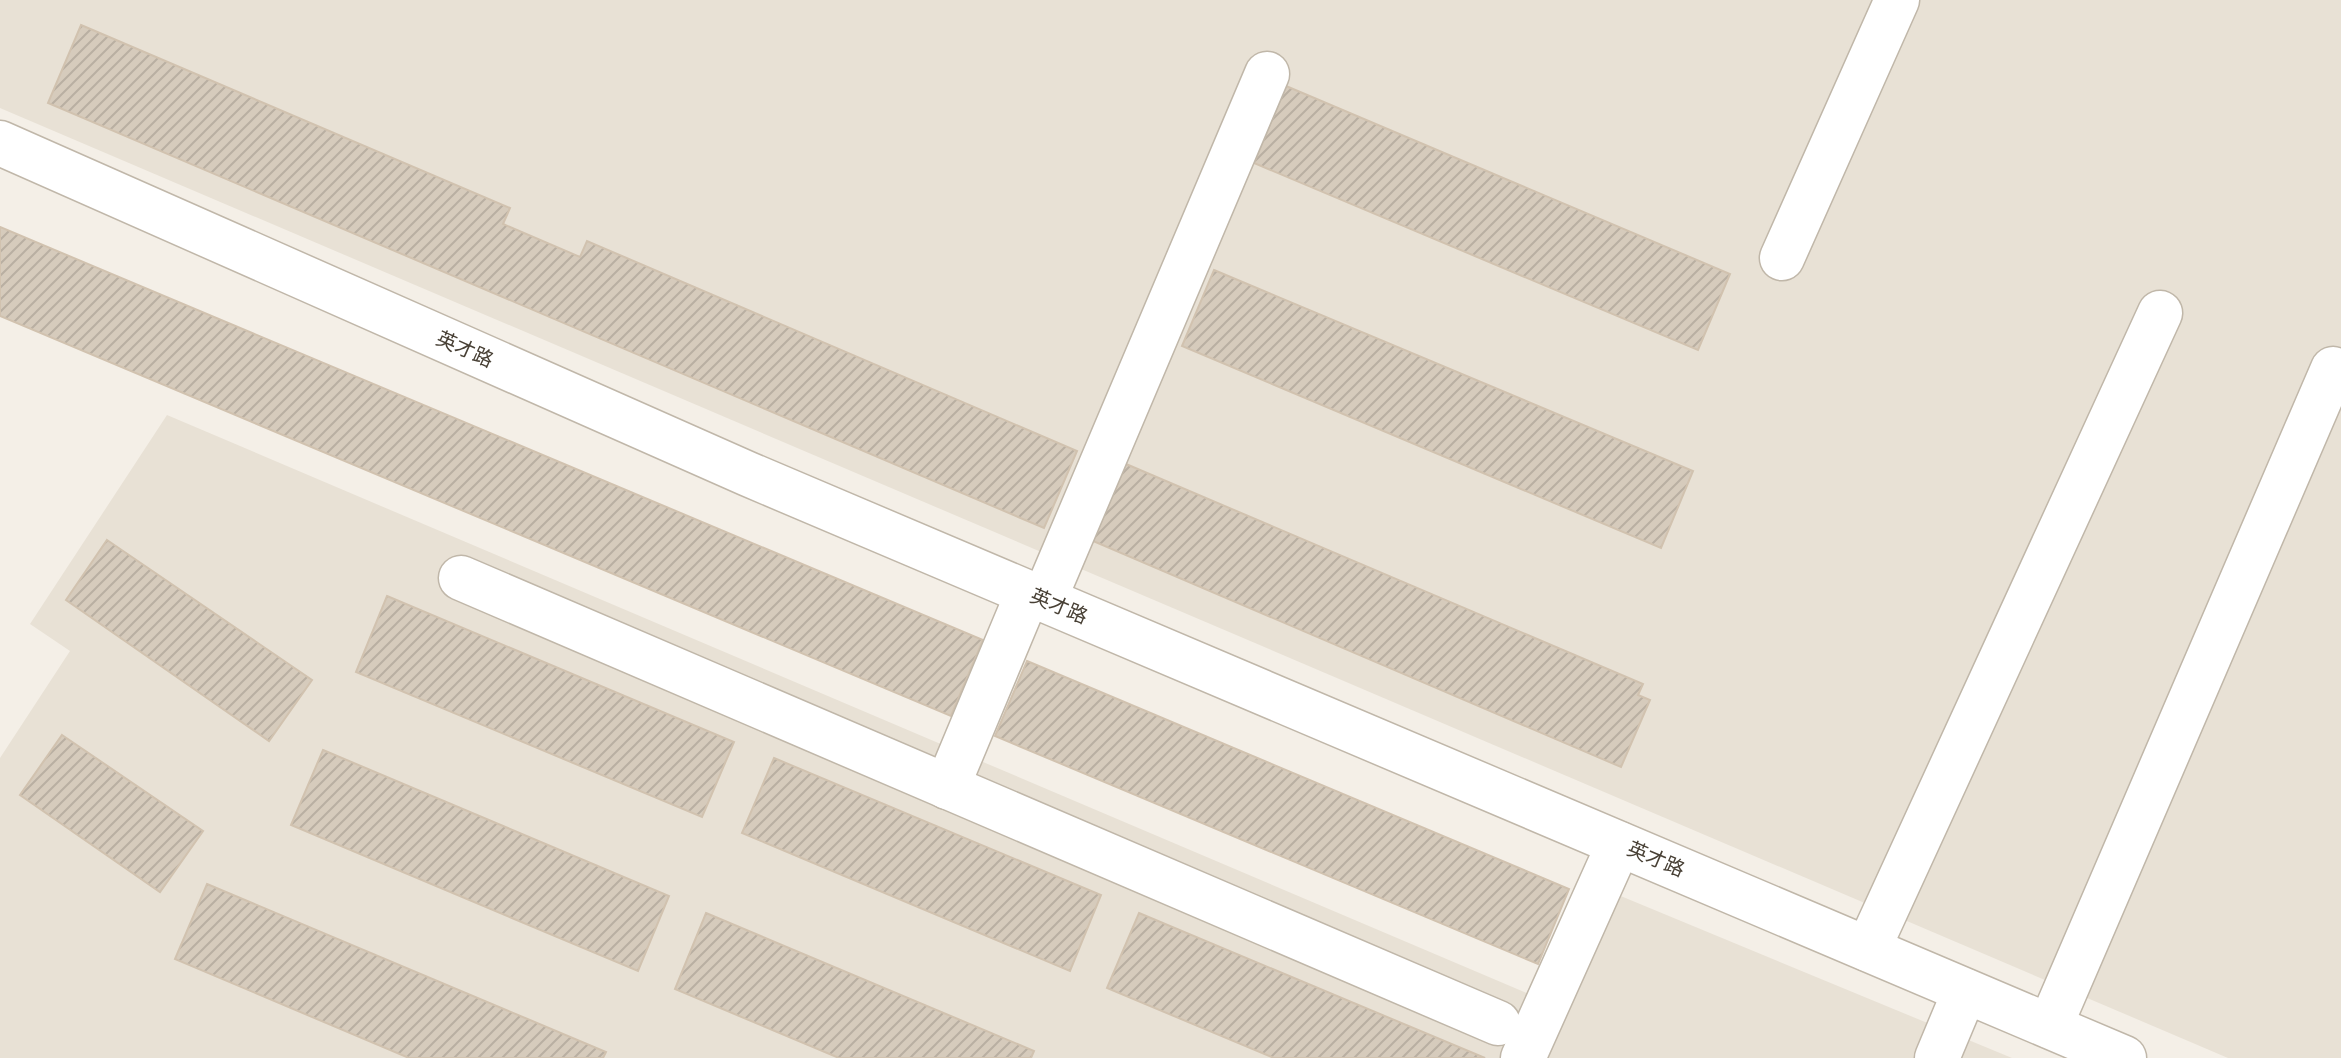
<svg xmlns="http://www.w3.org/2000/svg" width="2341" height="1058" viewBox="0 0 2341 1058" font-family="'Public Sans','Noto Sans SC',sans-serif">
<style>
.residential{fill:#e8e1d5}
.building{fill:url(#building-hatch);stroke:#d1c2af;stroke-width:2}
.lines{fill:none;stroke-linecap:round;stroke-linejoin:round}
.minor-casing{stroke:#c0b7a9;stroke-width:47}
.minor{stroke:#fff;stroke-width:44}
.labels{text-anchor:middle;stroke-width:6;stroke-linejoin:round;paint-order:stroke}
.street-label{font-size:20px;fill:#484035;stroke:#fff}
</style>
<defs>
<pattern id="building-hatch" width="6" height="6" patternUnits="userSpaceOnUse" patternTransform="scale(2)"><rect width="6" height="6" fill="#d6cbbc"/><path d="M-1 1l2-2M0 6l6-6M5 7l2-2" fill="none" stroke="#b9afa2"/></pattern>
</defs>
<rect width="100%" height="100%" fill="#f4efe7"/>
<g class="residential">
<polygon points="0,0 2341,0 2341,1058 2228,1058 0,108"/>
<polygon points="167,415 1531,995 1504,1058 0,1058 0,758 70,651 30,624"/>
<polygon points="1611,892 2012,1058 1535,1058"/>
</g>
<g class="building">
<polygon points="81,25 510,208 503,224 580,257 587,241 1077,451 1044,528 48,103"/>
<polygon points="1286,86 1730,274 1698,350 1254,163"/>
<polygon points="0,227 983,640 951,716 0,316"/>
<polygon points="1214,270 1693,471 1661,548 1182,346"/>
<polygon points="1126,464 1643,684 1638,695 1650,700 1621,767 1093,541"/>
<polygon points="107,540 312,680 269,741 66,600"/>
<polygon points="387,596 734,742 702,817 356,672"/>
<polygon points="1027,661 1569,889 1538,964 995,736"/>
<polygon points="62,735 203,831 160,892 20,795"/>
<polygon points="323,750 669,896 638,971 291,825"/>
<polygon points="774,758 1101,895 1070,971 742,833"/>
<polygon points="207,884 606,1052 603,1058 409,1058 175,959"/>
<polygon points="706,913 1034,1051 1031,1058 839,1058 675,989"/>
<polygon points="1139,913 1485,1058 1274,1058 1107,988"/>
</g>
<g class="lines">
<g class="minor-casing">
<g id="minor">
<polyline points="0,143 748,474 2124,1058"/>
<polyline points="1782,258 1897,0"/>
<polyline points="461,578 1498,1023"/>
<polyline points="1044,600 1267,74"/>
<polyline points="947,787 1028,593"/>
<polyline points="1868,949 2160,313"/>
<polyline points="2050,1026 2333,369"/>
<polyline points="1523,1058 1619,844"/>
<polyline points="1937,1058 1965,991"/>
</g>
</g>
<use href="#minor" class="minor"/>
</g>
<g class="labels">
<g class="street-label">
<text transform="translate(465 349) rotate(24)" y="7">英才路</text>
<text transform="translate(1059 606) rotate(23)" y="7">英才路</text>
<text transform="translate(1656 859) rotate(23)" y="7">英才路</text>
</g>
</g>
</svg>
